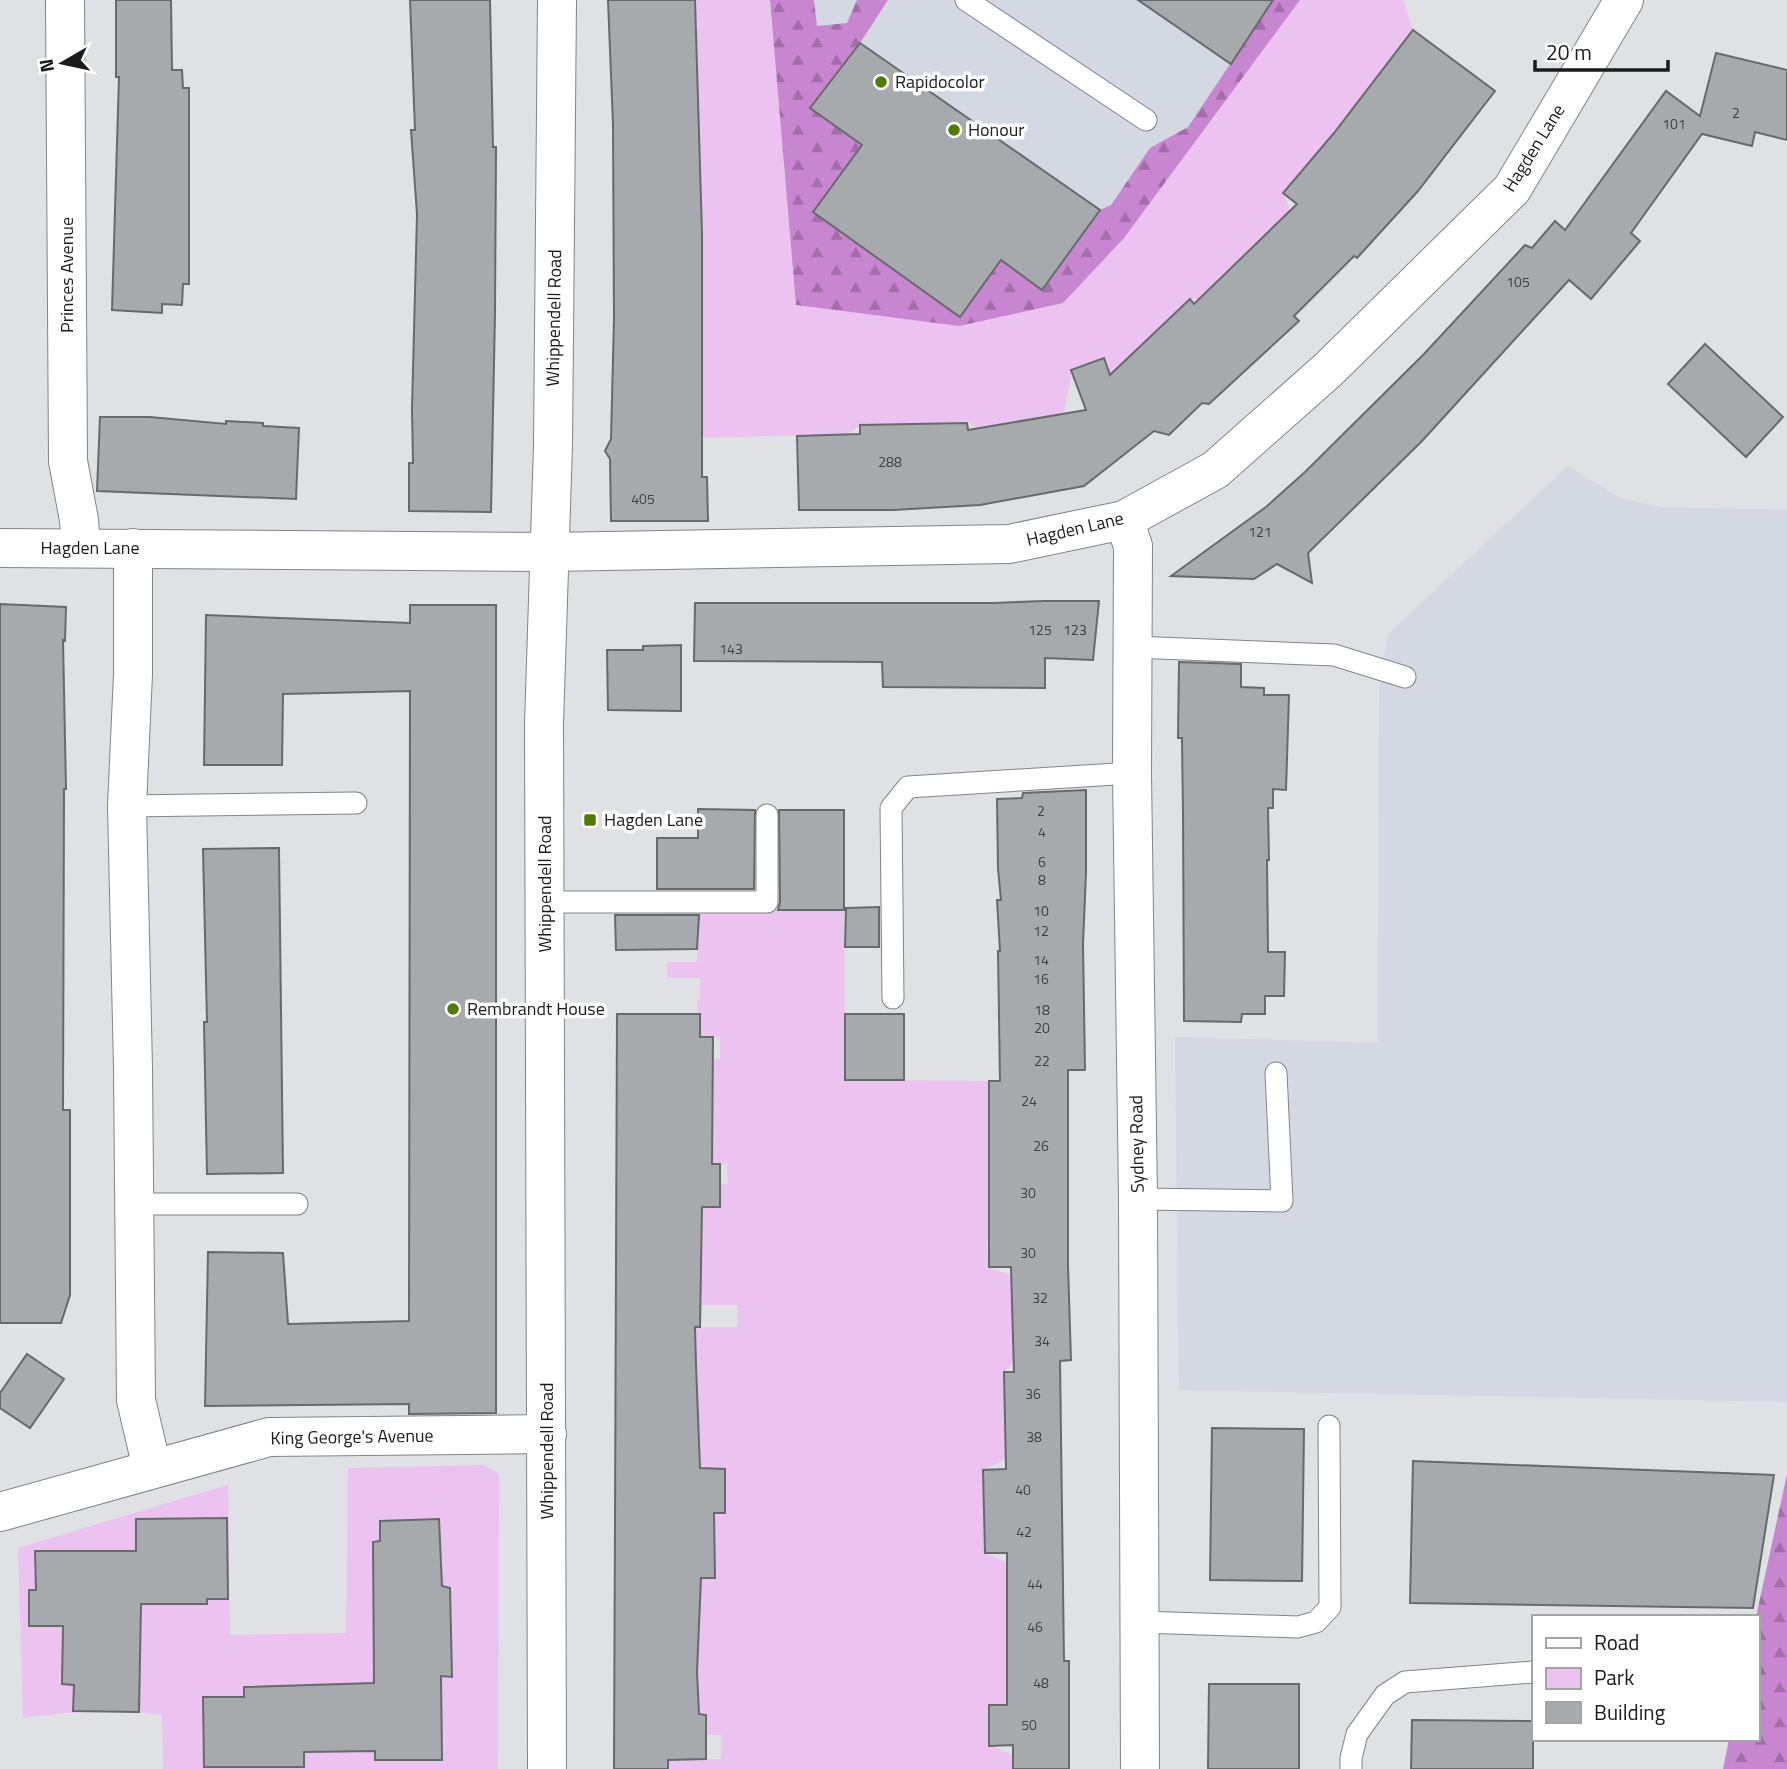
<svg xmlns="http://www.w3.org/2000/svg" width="1787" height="1769" viewBox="0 0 1787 1769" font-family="'Titillium Web',sans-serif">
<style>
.built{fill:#d4d8e3}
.green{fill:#ecc2f0}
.forest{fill:url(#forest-firs)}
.building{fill:#a7aaad;stroke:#676a6c;stroke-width:2}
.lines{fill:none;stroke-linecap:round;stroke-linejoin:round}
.lane-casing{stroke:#828487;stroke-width:23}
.street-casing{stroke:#828487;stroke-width:40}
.secondary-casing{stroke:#828487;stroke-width:40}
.lane{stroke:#fff;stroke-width:21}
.street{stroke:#fff;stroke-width:38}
.secondary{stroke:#fff;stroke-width:38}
.poi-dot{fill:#507c00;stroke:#fff;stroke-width:2.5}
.labels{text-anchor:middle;stroke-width:7;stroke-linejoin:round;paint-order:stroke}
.number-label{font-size:14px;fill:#3e3f40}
.poi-label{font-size:18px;fill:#1b1b1c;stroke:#fff;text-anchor:start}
.street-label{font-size:18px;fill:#1b1b1c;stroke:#fff}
</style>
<defs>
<pattern id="forest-firs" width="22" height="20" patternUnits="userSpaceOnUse" patternTransform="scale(1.75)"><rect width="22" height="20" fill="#c886d0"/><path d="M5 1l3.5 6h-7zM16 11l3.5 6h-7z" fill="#a26da8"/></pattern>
</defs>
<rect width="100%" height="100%" fill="#dfe1e4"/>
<g class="built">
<polygon points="770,0 1300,0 1124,238 1063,303 959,326 794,289"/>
<polygon points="1568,466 1620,498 1661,507 1787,510 1787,1402 1179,1390 1175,1037 1378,1043 1379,688 1388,634"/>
</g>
<g class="green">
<polygon points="695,0 770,0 796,305 959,326 1063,303 1124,238 1300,0 1403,0 1413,30 1339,126 1284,193 1290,211 1199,299 1190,299 1117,369 1117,392 1104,358 1072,370 1064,414 1025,420 1024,427 985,434 967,421 946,424 860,425 848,434 702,438 702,234"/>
<polygon points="667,909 844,910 845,1080 989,1081 989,1122 1013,1122 1014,1171 988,1180 989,1205 1012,1205 1013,1240 987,1241 988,1267 1011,1276 1014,1362 1004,1372 1006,1459 983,1470 985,1553 1007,1563 1007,1649 1014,1705 989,1705 989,1745 1013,1755 1013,1769 668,1769 668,1760 721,1759 721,1735 706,1735 706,1715 669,1714 696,1693 697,1650 669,1579 714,1578 669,1513 725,1513 725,1469 670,1468 699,1452 699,1409 670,1409 668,1393 698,1391 696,1349 670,1349 669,1327 737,1327 738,1305 697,1305 668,1224 720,1184 728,1184 727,1164 698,1164 669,1148 712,1148 713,1126 701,1059 720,1059 720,1037 667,1037 698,1022 697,1000 700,1000 700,978 667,978 667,962 697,962 699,919 667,919"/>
<path d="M484 1465 499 1474 498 1769H163L162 1715C115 1708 69 1712 23 1718L18 1548 228 1485 230 1635 346 1633 348 1468Z"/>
</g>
<g class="forest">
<polygon points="770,0 814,0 817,26 847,23 857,0 888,0 860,43 810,107 862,145 813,212 960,317 1001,260 1043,290 1100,210 1111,205 1150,148 1188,127 1273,0 1300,0 1124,238 1063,303 959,326 796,305"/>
<polygon points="1787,1474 1787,1769 1723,1769 1729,1739 1757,1739 1756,1617"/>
</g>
<g class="building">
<polygon points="116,0 171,0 172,70 182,70 183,88 189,88 189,284 183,284 182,305 162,304 162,313 112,310 119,77 116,77"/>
<polygon points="410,0 490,0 493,147 496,147 495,313 491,512 409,511 409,463 413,463 412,409 417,214 411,130 415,130"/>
<polygon points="608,0 695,0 702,234 702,477 707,477 708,521 611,521 610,459 605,451 611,439 614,319 613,124"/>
<polygon points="1138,0 1273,0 1231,64"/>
<polygon points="1413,30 1495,91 1418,191 1357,258 1354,256 1294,316 1299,321 1209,404 1202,403 1169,435 1154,431 1084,486 980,505 893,510 799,510 797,436 860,434 860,425 967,423 968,430 1086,410 1071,370 1104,358 1110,375 1190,299 1194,304 1297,204 1283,193 1334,133"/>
<polygon points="860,43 1100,210 1042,290 1001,260 960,317 813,212 862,145 810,108"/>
<polygon points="1716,53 1787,70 1787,140 1755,132 1752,146 1702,134 1631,233 1640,241 1591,299 1569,280 1422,441 1308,553 1312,583 1277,564 1254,579 1171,576 1266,507 1305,472 1424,354 1525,245 1532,248 1555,221 1565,230 1666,91 1700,116"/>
<polygon points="1705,344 1783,417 1746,457 1668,384"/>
<polygon points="100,417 150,417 226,424 226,421 245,422 263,423 263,426 299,428 296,499 97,491"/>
<polygon points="1044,601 1099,601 1093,660 1045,658 1045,688 883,687 882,662 694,661 695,603 994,603"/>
<polygon points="0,604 66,607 65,641 63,640 66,789 64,789 63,1110 70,1110 70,1295 61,1323 0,1323"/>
<polygon points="410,605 496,605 496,1413 409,1414 409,1404 205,1406 208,1252 283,1253 288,1324 409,1321 410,691 283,694 282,765 204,765 206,615 410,623"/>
<polygon points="681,645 681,711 608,710 607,650 643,650 643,646"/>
<polygon points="1179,662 1241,664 1241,687 1264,688 1264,695 1289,695 1286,790 1273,789 1273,808 1268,808 1269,860 1267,860 1268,952 1285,952 1284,996 1265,996 1265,1014 1242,1014 1241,1022 1184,1021 1183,814 1182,738 1178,738"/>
<polygon points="1086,790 1086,873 1083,944 1085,1070 1068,1070 1068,1266 1071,1360 1060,1361 1064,1661 1069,1661 1069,1769 1013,1769 1013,1745 989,1746 989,1705 1007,1705 1007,1553 985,1553 983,1470 1006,1469 1004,1372 1014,1372 1011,1267 989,1267 989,1081 1000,1081 998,951 1000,951 997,900 1001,900 998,869 997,799 1022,798 1023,793"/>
<polygon points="698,809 755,810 754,889 657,889 657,838 698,838"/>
<polygon points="779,810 844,810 844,910 778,910 780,902"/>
<polygon points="279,848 283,1173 207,1174 204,1022 207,1022 203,849"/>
<polygon points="879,907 879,947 845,947 846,908"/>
<polygon points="615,915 699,915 697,949 616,950"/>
<polygon points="617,1014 700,1014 700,1037 713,1037 712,1164 720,1164 720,1207 702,1207 700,1327 695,1327 696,1365 700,1468 725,1469 725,1513 714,1513 715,1578 701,1578 697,1672 699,1714 706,1715 706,1759 668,1760 668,1769 614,1769"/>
<rect x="845" y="1014" width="59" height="66"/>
<polygon points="27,1354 64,1379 30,1428 0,1408 0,1393"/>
<polygon points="1212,1428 1304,1429 1302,1581 1210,1580"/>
<polygon points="1413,1461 1774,1475 1753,1608 1410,1603"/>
<polygon points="227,1518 228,1599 207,1599 207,1604 141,1604 139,1712 73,1711 74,1685 62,1684 63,1626 29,1626 29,1590 36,1590 35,1551 136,1551 136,1519"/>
<polygon points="439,1519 442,1586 450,1588 452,1677 441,1676 442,1760 375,1760 375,1751 304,1752 304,1767 204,1767 203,1697 244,1697 244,1687 374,1683 373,1542 380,1541 380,1521"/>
<polygon points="1209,1684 1299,1684 1299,1769 1208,1769"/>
<polygon points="1412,1720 1533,1721 1533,1769 1411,1769"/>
</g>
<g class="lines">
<g class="lane-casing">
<g id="lane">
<polyline points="966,0 1146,120"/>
<polyline points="1133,647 1334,655 1405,677"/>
<polyline points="127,806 356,803"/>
<polyline points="545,902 767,902 767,815"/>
<polyline points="893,998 891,808 908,787 1132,773"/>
<polyline points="1138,1199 1282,1201 1276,1073"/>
<polyline points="134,1204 297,1204"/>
<polyline points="1140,1622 1298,1627 1316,1622 1330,1607 1329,1426"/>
<polyline points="1351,1769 1351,1758 1357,1734 1385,1695 1405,1682 1533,1672"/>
</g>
</g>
<g class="street-casing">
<g id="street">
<polyline points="65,0 68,461 79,520 81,548"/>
<polyline points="1124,520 1133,546 1132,773 1138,1199 1140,1769"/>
<polyline points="133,548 133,674 127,806 133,1068 136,1400 152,1468"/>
<polyline points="0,1512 269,1437 547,1434"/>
</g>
</g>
<g class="secondary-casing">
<g id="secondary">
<polyline points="0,548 549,552 1009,544 1124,520 1215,470 1329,369 1512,189 1624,0"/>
<polyline points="547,1769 544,724 553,445 557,0"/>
</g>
</g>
<use href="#lane" class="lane"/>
<use href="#street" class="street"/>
<use href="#secondary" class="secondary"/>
</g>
<g class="poi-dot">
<circle cx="881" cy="82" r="7"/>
<circle cx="954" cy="130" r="7"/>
<rect x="583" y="813" width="14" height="14" rx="3.5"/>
<circle cx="453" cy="1009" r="7"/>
</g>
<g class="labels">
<g class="number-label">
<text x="1736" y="118">2</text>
<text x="1674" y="129">101</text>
<text x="1518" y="287">105</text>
<text x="890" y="467">288</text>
<text x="643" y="504">405</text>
<text x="1260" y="537">121</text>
<text x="1040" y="635">125</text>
<text x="1075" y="635">123</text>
<text x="731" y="654">143</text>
<text x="1041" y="816">2</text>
<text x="1042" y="837">4</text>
<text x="1042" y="867">6</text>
<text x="1042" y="885">8</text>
<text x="1041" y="916">10</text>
<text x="1041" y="936">12</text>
<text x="1041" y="965">14</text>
<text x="1041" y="984">16</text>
<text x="1042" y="1015">18</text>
<text x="1042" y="1033">20</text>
<text x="1042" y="1066">22</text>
<text x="1029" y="1106">24</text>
<text x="1041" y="1151">26</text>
<text x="1028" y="1198">30</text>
<text x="1028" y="1258">30</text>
<text x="1040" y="1303">32</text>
<text x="1042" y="1346">34</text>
<text x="1033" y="1399">36</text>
<text x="1034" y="1442">38</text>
<text x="1023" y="1495">40</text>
<text x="1024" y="1537">42</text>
<text x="1035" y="1589">44</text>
<text x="1035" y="1632">46</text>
<text x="1041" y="1688">48</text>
<text x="1029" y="1730">50</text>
</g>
<g class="poi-label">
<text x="895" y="88">Rapidocolor</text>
<text x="968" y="136">Honour</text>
<text x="604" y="826">Hagden Lane</text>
<text x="467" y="1015">Rembrandt House</text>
</g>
<g class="street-label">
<text transform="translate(1534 148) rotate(-58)" y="6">Hagden Lane</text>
<text transform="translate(67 275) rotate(-90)" y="6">Princes Avenue</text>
<text transform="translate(554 318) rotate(-89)" y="6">Whippendell Road</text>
<text transform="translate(1075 529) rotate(-13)" y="6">Hagden Lane</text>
<text x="90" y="554">Hagden Lane</text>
<text transform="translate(545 884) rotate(-90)" y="6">Whippendell Road</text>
<text transform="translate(1137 1144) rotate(-91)" y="6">Sydney Road</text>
<text transform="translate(352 1437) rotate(-1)" y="6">King George's Avenue</text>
<text transform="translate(547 1451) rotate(-90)" y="6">Whippendell Road</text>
</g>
</g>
<rect x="1532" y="1615" width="228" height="126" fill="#ffffff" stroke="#a4a4a4" stroke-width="2"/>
<rect x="1546" y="1638" width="35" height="10" fill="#ffffff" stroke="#a4a4a4" stroke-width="2"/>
<text x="1594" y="1650" font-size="21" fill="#1b1b1c">Road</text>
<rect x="1546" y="1668" width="35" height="21" fill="#ecc2f0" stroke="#a4a4a4" stroke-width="2"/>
<text x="1594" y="1685" font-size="21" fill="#1b1b1c">Park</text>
<rect x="1546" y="1702" width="35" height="21" fill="#a7aaad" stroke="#a4a4a4" stroke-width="2"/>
<text x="1594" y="1720" font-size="21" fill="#1b1b1c">Building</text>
<g transform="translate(63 63) rotate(261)" stroke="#ffffff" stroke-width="5" paint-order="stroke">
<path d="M0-5L12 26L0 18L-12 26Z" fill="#1b1b1c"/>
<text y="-10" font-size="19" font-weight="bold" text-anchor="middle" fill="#1b1b1c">N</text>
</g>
<path d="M1535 60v10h133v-10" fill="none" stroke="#1b1b1c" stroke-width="3.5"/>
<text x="1546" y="60" font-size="21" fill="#1b1b1c" stroke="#ffffff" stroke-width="5" paint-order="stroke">20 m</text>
</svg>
